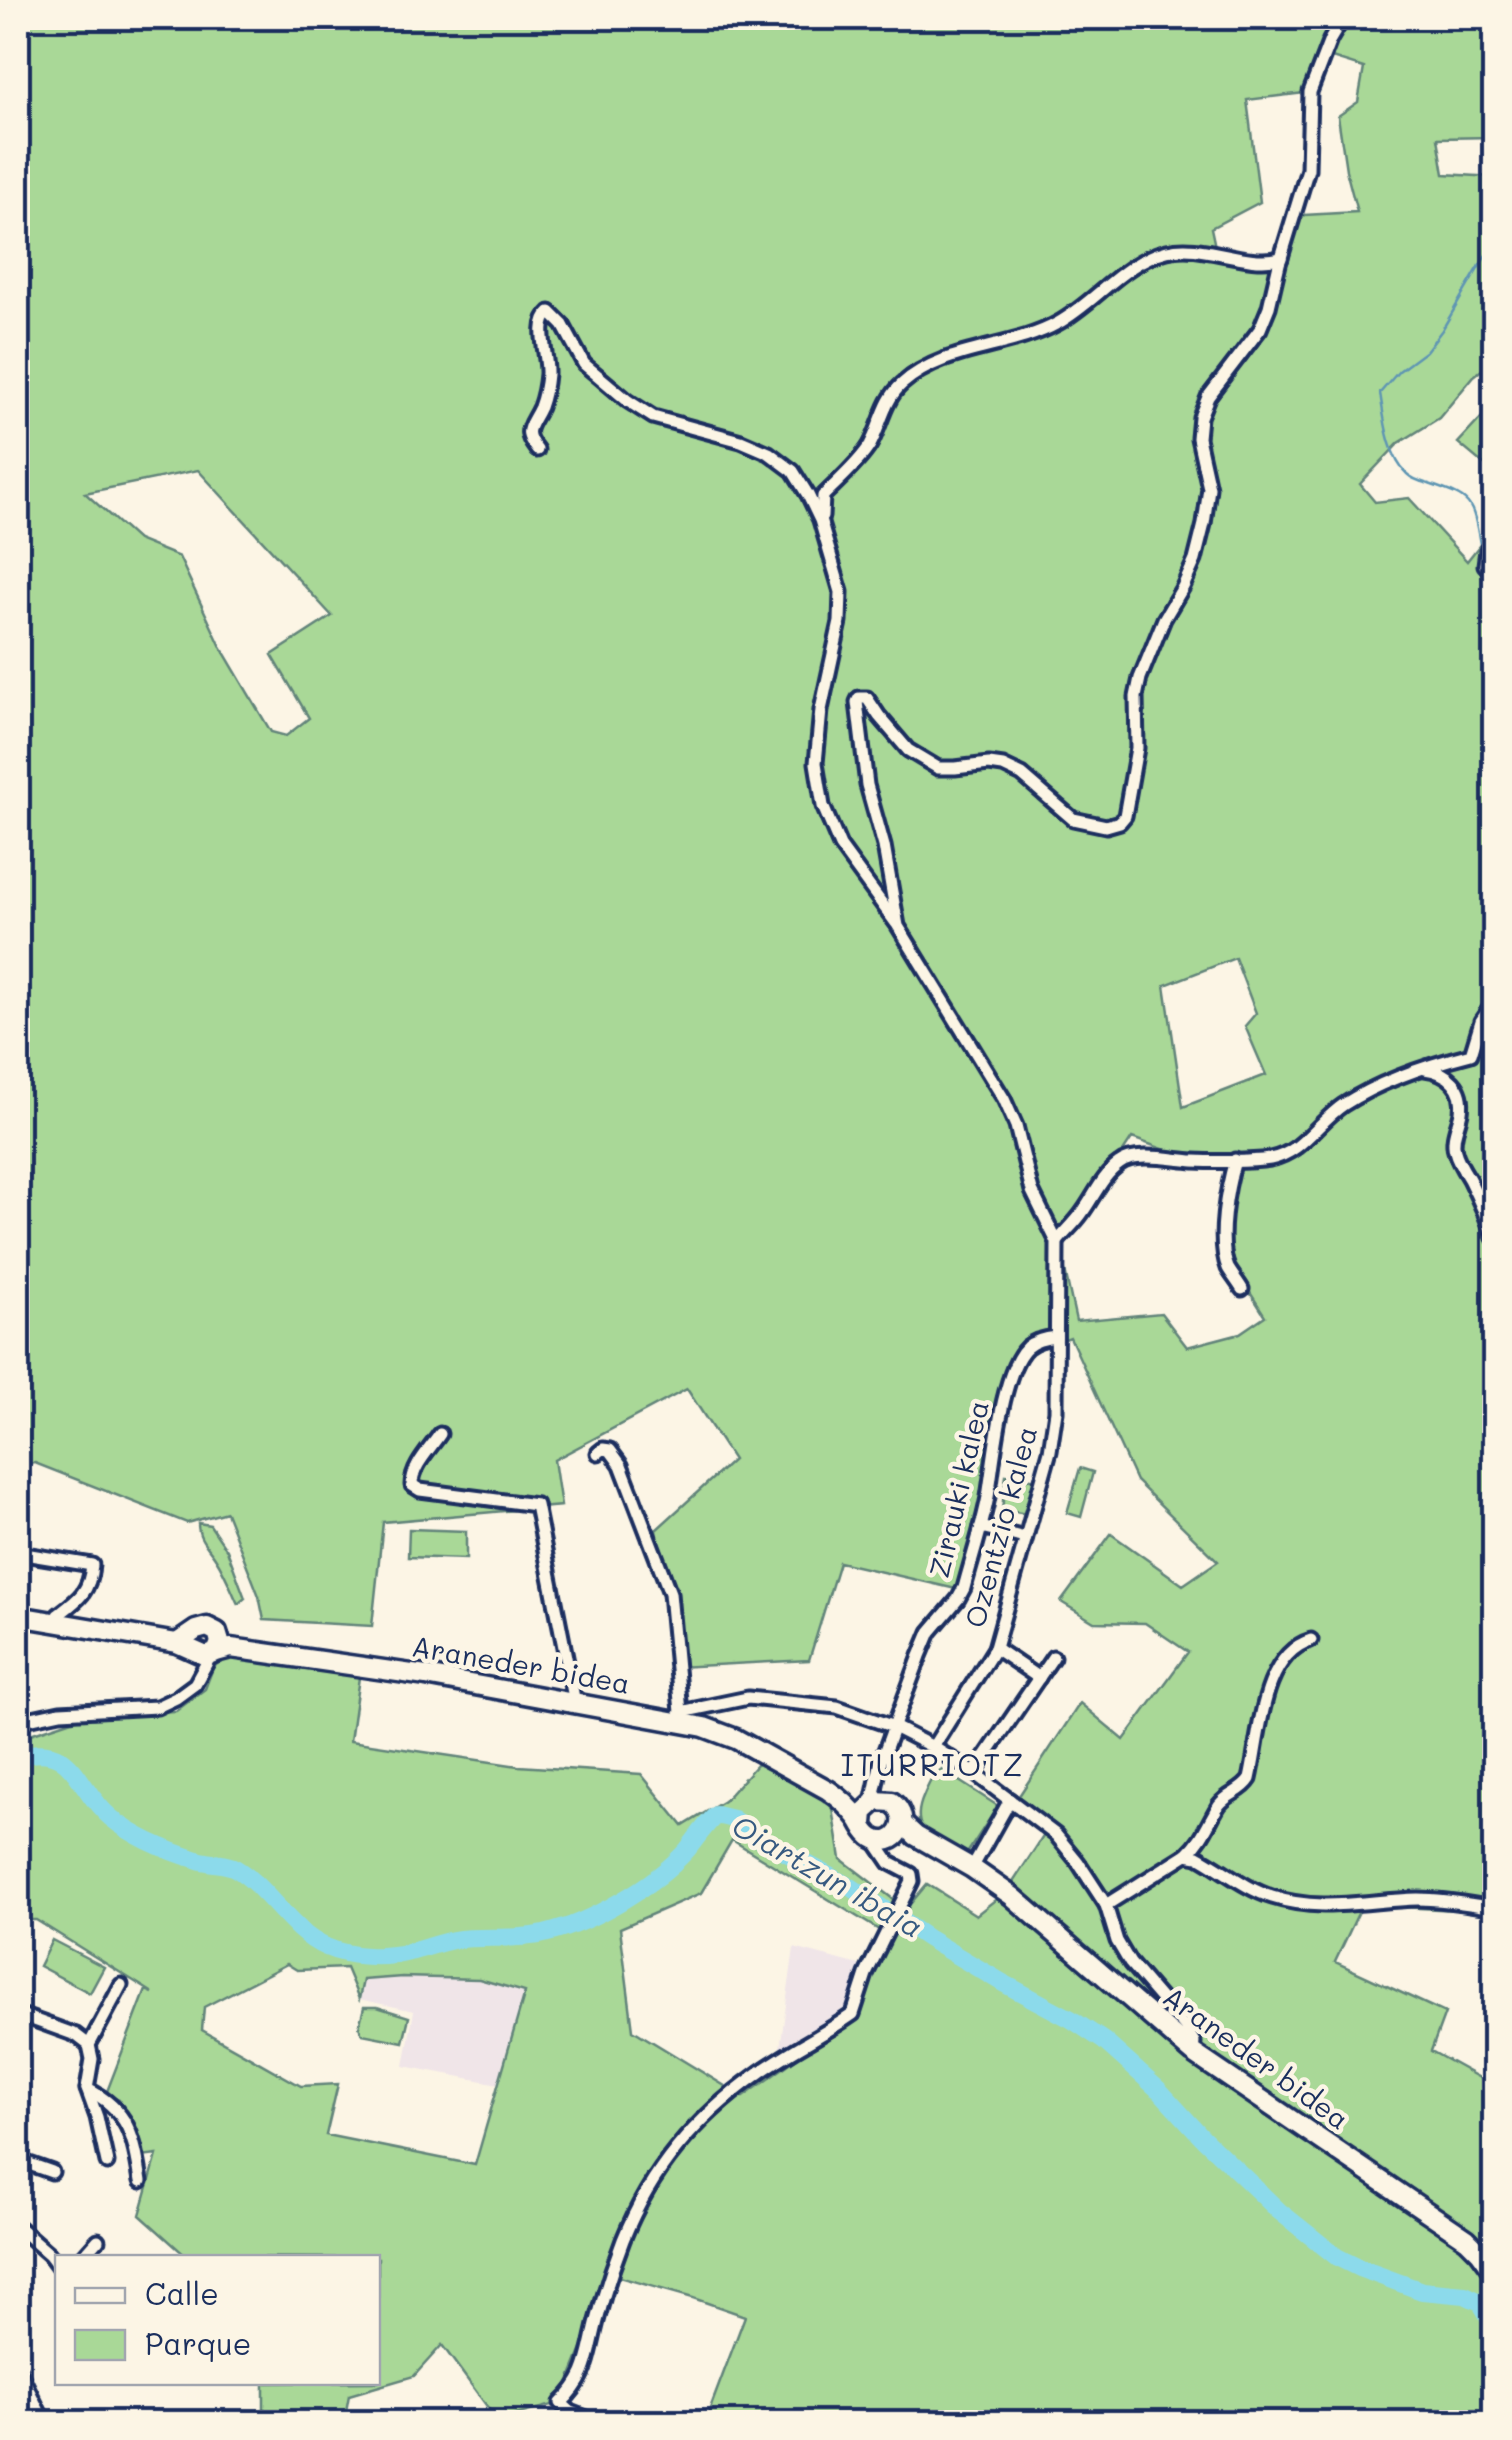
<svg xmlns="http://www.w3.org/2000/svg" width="1512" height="2440" viewBox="0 0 1512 2440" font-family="Mali,sans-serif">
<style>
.built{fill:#f0e5e8}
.green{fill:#a9d897;stroke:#62847a;stroke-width:2.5;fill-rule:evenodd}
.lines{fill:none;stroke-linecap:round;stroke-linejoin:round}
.stream{stroke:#5f96b3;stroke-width:2.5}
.river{stroke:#8cdaeb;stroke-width:18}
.street-casing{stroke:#1b2f5e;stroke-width:19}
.secondary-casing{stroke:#1b2f5e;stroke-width:25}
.street{stroke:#fcf5e5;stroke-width:11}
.secondary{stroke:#fcf5e5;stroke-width:18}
.labels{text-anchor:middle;stroke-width:9;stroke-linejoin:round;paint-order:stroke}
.street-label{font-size:28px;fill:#1b2f5e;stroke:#fcf5e5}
.neighbourhood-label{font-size:30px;letter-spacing:2.5px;fill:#1b2f5e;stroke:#fcf5e5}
.water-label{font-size:30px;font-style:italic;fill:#375a81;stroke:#fcf5e5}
</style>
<rect width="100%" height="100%" fill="#fcf5e5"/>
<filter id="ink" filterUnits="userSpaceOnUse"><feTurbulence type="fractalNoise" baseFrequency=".01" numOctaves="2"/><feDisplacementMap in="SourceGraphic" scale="20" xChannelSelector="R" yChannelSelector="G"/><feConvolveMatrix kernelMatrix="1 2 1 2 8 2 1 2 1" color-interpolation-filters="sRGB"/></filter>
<g filter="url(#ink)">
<g class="built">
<polygon points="794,1948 871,1968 854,2017 797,2058 780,2048"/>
<polygon points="402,1977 479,1979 526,1992 499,2084 404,2066 414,2011 359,1999 363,1980"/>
</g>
<g class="green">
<path d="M18 18H1494V137L1438 138 1444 174 1494 177V386L1483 369 1474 376 1439 418 1399 443 1360 484 1375 502 1409 498 1467 561 1494 527V1912L1362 1905 1335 1962 1445 2013 1431 2051 1494 2086V2422H705L745 2316 693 2298 612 2275 560 2403 497 2420 442 2345 414 2376 349 2395 344 2422H264V2383L378 2382V2258L187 2257 140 2215 157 2155 142 2157 131 2125 119 2100 106 2094 146 1990 153 1993 36 1920H18V1738L88 1715 176 1711 205 1689 213 1668 236 1645 362 1656 350 1741 518 1766 641 1774 683 1826 724 1801 757 1764 832 1802 841 1859 906 1909 927 1884 976 1915 1008 1890 1052 1823 1017 1799 1080 1703 1124 1740 1188 1652 1145 1623 1094 1622 1061 1602 1111 1534 1183 1585 1218 1561 1136 1481 1070 1337 1009 1361 991 1476 956 1589 839 1562 809 1660 677 1667 656 1530 733 1460 687 1389 554 1460 561 1506 383 1522 372 1626 264 1620 259 1596 226 1512 187 1523 35 1463 18 1464ZM1319 54 1364 68 1358 102 1338 116 1346 170 1357 212 1304 215 1269 263 1217 256 1211 228 1260 202 1247 100 1304 93ZM198 470 332 616 272 655 309 718 286 736 271 732 222 649 179 557 137 540 85 493ZM1235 958 1256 1013 1245 1026 1266 1075 1183 1107 1165 985ZM1132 1138 1225 1171 1221 1247 1265 1316 1240 1333 1187 1347 1161 1313 1076 1321 1060 1248ZM732 1840 887 1935 854 2017 743 2097 633 2030 620 1928 701 1893ZM287 1964 297 1970 346 1968 359 1999 363 1980 402 1977 479 1979 525 1992 475 2165 326 2135 338 2084 301 2086 202 2030 204 2007Z"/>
<polygon points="1494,404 1494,473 1458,443"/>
<polygon points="1080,1468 1093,1472 1081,1517 1067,1513"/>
<polygon points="1006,1475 1037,1480 1028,1514 1002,1510"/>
<path d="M198 1523 210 1525 227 1550 245 1598 238 1604C231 1589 225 1573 216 1559 208 1546 198 1540 198 1523Z"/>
<polygon points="409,1529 466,1531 466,1559 408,1557"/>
<path d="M942 1770 998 1806 966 1855C937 1839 906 1835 924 1795 929 1784 931 1776 942 1770Z"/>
<polygon points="52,1940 104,1967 90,1993 39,1966"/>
<polygon points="364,2007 377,2007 409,2017 403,2042 362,2034 359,2027"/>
</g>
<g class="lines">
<path class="stream" d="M1480 544C1472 499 1472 499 1429 484 1422 482 1413 480 1407 474 1388 457 1384 417 1380 393L1399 371 1426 351 1442 330 1486 255"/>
<path class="river" d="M18 1757C75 1739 76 1789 110 1817 134 1837 168 1851 198 1860 210 1864 224 1862 235 1868 270 1889 289 1931 326 1947 349 1957 384 1959 409 1952 423 1949 438 1943 453 1940 482 1935 514 1941 544 1934 591 1923 654 1886 687 1850 697 1838 704 1826 716 1815L733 1819 762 1840 851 1887 927 1938 1003 1983 1071 2019 1104 2041 1160 2091 1202 2137 1279 2211 1337 2257 1359 2268 1422 2291 1465 2295 1480 2302 1494 2325"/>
<g class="street-casing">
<g id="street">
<path d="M537 450C521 430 531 427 540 407 544 396 546 386 547 374 548 355 535 325 550 312L563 325 584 364 628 401 653 417 741 441 769 453 793 471 808 495 820 520 841 592 840 622 821 710 816 763 823 806 840 846 896 923"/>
<path d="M822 517 823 496C837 482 860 462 870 445 881 425 884 400 902 384 944 346 1010 350 1058 323 1096 302 1123 262 1167 251 1204 242 1243 267 1281 258"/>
<polyline points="1494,549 1487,550 1485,565 1494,574"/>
<path d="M1425 1069C1448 1072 1465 1087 1461 1112 1459 1124 1451 1138 1455 1151 1457 1160 1464 1171 1469 1179 1479 1199 1487 1217 1494 1238"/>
<path d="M1235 1160C1227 1188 1217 1240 1228 1268 1232 1275 1238 1282 1242 1289"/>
<path d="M1057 1242C1065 1232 1075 1223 1082 1213 1094 1197 1102 1176 1119 1164 1135 1151 1174 1160 1194 1161 1215 1162 1250 1162 1270 1159 1302 1153 1318 1122 1343 1105 1380 1081 1428 1065 1471 1054L1481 1021 1494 1002"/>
<path d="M440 1434C430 1449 412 1466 412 1485L420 1490 536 1505 575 1703"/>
<polyline points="598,1453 603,1449 610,1450 621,1465 670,1593 681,1712"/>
<polyline points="981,1527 1025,1538"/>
<path d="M18 1553 92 1565C90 1592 78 1600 58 1615L56 1622"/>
<polyline points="995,1648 1039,1678"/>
<polyline points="18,1721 60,1712 157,1707 176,1698 195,1684 211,1655"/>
<polyline points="678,1721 681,1712 748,1698 837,1707 894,1727 933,1747 974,1773 1056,1835 1078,1862 1106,1905 1117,1941 1130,1963 1185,2027 1194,2042 1193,2053"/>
<polyline points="933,1747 995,1648 1050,1451 1056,1411 1057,1242 1032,1191 1016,1126 1004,1099 898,926 884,846 867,785 857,702 859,698 867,698 879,716 908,750 938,768 955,768 989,764 1003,766 1022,775 1073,819 1106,826 1120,822 1125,816 1137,748 1136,697 1140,678 1164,619 1183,587 1195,560 1204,524 1209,488 1198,438 1200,417 1208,397 1260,329 1269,307 1279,264 1308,169 1310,92 1330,40 1343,18"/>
<polyline points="974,1773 1053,1657"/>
<path d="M872 1803 881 1761 920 1656 930 1632 958 1599 964 1588C972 1558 982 1528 988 1497 994 1462 1001 1371 1027 1347 1035 1340 1046 1338 1056 1337"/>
<path d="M1187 1854C1203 1839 1208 1823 1219 1805 1228 1793 1242 1792 1250 1779 1260 1737 1261 1655 1311 1640"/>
<polyline points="972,1868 1010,1800"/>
<path d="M1106 1905 1187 1854 1198 1856C1222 1869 1246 1889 1272 1897 1321 1913 1368 1900 1418 1899 1444 1899 1469 1904 1494 1908"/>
<polyline points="18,2014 76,2035 89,2045"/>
<path d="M87 2089C129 2110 134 2137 141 2181"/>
<polyline points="18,2120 20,2130 18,2137"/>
<polyline points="18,2160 52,2172"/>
<polyline points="107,2163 97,2117 87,2089 92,2059 89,2045 121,1985"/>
<polyline points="18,2227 49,2254 58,2266"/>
<polyline points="82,2258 98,2240"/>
<polyline points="18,2368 44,2422"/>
<path d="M597 2422 571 2412 561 2403C589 2377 588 2355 597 2321 604 2294 613 2266 623 2240 651 2170 695 2119 756 2075 787 2052 822 2036 853 2014L866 1974 912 1881 911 1874 890 1863 873 1838"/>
</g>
</g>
<g class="secondary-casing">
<g id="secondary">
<polyline points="18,1616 177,1643 206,1656 216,1652 220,1643"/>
<polyline points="177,1643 196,1630 207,1627 217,1632 220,1642"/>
<path d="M216 1652 231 1648 426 1676 704 1727 736 1739 828 1790C840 1798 850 1807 858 1818 863 1825 865 1833 873 1838 895 1851 915 1820 892 1802L876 1801 864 1812 863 1824"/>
<polyline points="903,1824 916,1836 972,1868 1012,1896 1193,2053 1467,2239 1480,2252 1494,2271"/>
</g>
</g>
<use href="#street" class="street"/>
<use href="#secondary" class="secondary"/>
</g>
</g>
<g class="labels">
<g class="street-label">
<text transform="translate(959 1489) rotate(-77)" y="10">Zirauki kalea</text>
<text transform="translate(1001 1527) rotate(-75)" y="10">Ozentzio kalea</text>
<text transform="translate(521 1665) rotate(10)" y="10">Araneder bidea</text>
<text transform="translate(1256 2058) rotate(36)" y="10">Araneder bidea</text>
</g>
<g class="neighbourhood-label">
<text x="933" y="1776">ITURRIOTZ</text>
</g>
<g class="water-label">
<text transform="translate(827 1877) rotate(30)" y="10">Oiartzun ibaia</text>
</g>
</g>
<rect width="1512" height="2440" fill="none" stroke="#fcf5e5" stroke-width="60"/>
<rect x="30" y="30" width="1452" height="2380" fill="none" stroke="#1b2f5e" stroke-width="4" filter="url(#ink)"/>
<rect x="55" y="2255" width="325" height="130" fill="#fcf5e5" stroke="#a2a6af" stroke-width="2.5"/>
<rect x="75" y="2288" width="50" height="15" fill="#fcf5e5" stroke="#a2a6af" stroke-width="2.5"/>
<text x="145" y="2305" font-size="30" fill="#1b2f5e">Calle</text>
<rect x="75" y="2330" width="50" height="30" fill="#a9d897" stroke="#a2a6af" stroke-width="2.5"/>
<text x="145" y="2355" font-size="30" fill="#1b2f5e">Parque</text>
</svg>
